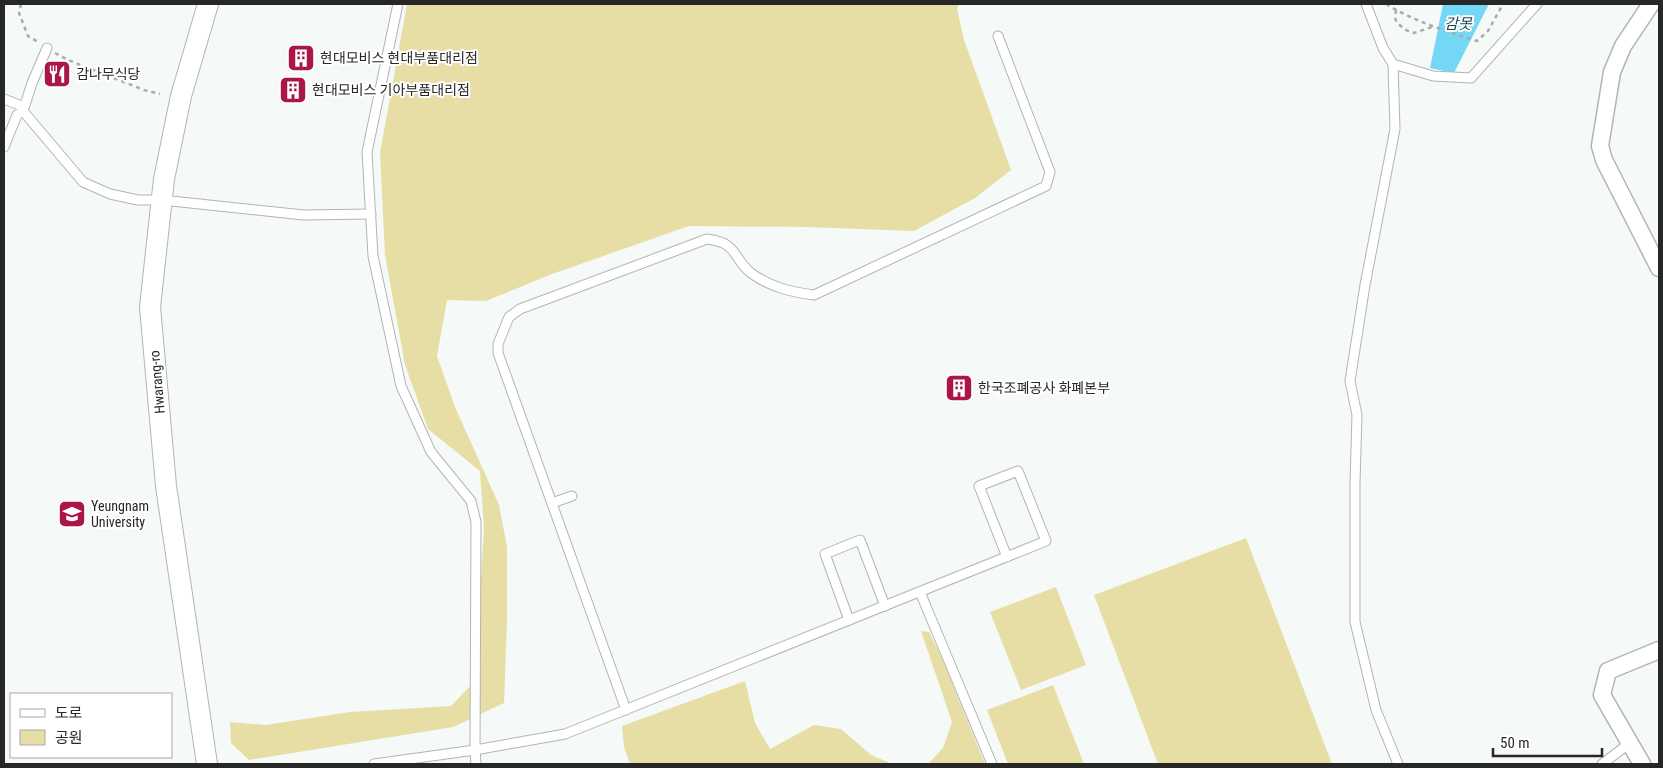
<svg xmlns="http://www.w3.org/2000/svg" width="1663" height="768" viewBox="0 0 1663 768" font-family="'Roboto Condensed','Noto Sans KR',sans-serif">
<style>
.green{fill:#e7dea6}
.water{fill:#74d7f5}
.lines{fill:none;stroke-linecap:round;stroke-linejoin:round}
.service-casing{stroke:#b2b5b3;stroke-width:11}
.minor-casing{stroke:#b2b5b3;stroke-width:19}
.tertiary-casing{stroke:#b2b5b3;stroke-width:22}
.path{stroke:#a9acaa;stroke-width:2.5;stroke-dasharray:4 4;stroke-linecap:butt}
.service{stroke:#fff;stroke-width:9}
.minor{stroke:#fff;stroke-width:16}
.tertiary{stroke:#fff;stroke-width:20}
.labels{text-anchor:middle;stroke-width:4;stroke-linejoin:round;paint-order:stroke}
.poi-label{font-size:14px;fill:#262726;stroke:#fff;text-anchor:start}
.street-label{font-size:14px;fill:#262726;stroke:#fff}
.water-label{font-size:15px;font-style:italic;fill:#184552;stroke:#fff}
</style>
<rect width="100%" height="100%" fill="#f5f9f7"/>
<g class="green">
<polygon points="407,4 959,4 957,9 964,40 1011,170 975,198 914,231 806,227 689,226 552,274 486,301 447,300 437,356 455,407 499,505 507,547 507,620 504,703 453,727 249,760 231,743 230,722 266,725 350,712 451,706 475,681 484,528 480,471 428,429 405,365 385,255 380,153"/>
<polygon points="1246,538 1332,764 1158,764 1094,595"/>
<polygon points="1056,587 1086,665 1021,690 990,612"/>
<polygon points="921,631 929,632 941,656 985,764 928,764 943,748 952,722"/>
<polygon points="745,681 755,723 770,749 814,725 841,729 871,755 892,764 630,764 624,747 622,726"/>
<polygon points="1053,685 1084,764 1008,764 987,710"/>
</g>
<polygon class="water" points="1443,4 1489,4 1454,73 1430,68"/>
<g class="lines">
<g class="service-casing">
<g id="service">
<polyline points="398,4 367,152 373,256 401,386 431,452 471,501 476,522 475,750 476,764"/>
<polyline points="1366,4 1383,48 1393,64 1433,76 1471,78 1537,4"/>
<polyline points="1393,64 1395,129 1365,285 1350,381 1357,415 1355,483 1355,622 1376,710 1398,764"/>
<polyline points="4,99 24,107"/>
<polyline points="23,111 32,83 47,48"/>
<polyline points="4,147 17,115 23,111 83,182 110,194 138,200 162,200 304,215 371,214"/>
<polyline points="552,503 572,496"/>
<polyline points="920,592 992,764"/>
<polyline points="849,620 825,554 860,540 885,606"/>
<path d="M626 710 498 353V344L509 317 520 309 707 239C739 243 732 258 751 273 770 287 791 292 814 295L1046 186 1050 172 998 36"/>
<polyline points="374,764 475,750 565,734 1046,541 1018,471 979,486 1007,557"/>
<polyline points="1602,764 1630,743"/>
</g>
</g>
<g class="minor-casing">
<g id="minor">
<polyline points="1651,4 1623,46 1612,72 1600,146 1604,160 1659,268"/>
<polyline points="1642,764 1602,695 1608,671 1659,650"/>
</g>
</g>
<g class="tertiary-casing">
<polyline id="tertiary" points="207,764 166,486 150,307 164,179 181,96 208,4"/>
</g>
<g class="path">
<polyline points="21,4 19,13 28,36 38,42"/>
<path d="M1386 4C1414 21 1445 31 1477 41L1488 31 1503 4"/>
<polyline points="1396,10 1395,18 1397,23 1406,30 1414,33 1432,27"/>
<polyline points="55,53 68,60 144,90 160,94"/>
</g>
<use href="#service" class="service"/>
<use href="#minor" class="minor"/>
<use href="#tertiary" class="tertiary"/>
</g>
<defs>
<g id="building-square" transform="scale(1.4375)"><rect x="-9" y="-9" width="18" height="18" rx="4" fill="#aa1647" stroke="#fff"/><path d="M-4-6H4V6H1V3H-1V6H-4ZM-2.5-4.3h1.7v1.8h-1.7ZM.8-4.3h1.7v1.8H.8ZM-2.5-1h1.7V.8h-1.7ZM.8-1h1.7V.8H.8Z" fill="#fff"/></g>
<g id="restaurant-square" transform="scale(1.4375)"><rect x="-9" y="-9" width="18" height="18" rx="4" fill="#aa1647" stroke="#fff"/><path d="M-5-6h1v4h1v-4h1v4h1v-4h1v5L-1.5 .5V6h-2V.5L-5-1ZM5-6V6H3V1.5H1.5Q1.5-4 5-6Z" fill="#fff"/></g>
<g id="university-square" transform="scale(1.4375)"><rect x="-9" y="-9" width="18" height="18" rx="4" fill="#aa1647" stroke="#fff"/><path d="M0-5L7-2L0 1L-7-2ZM-4 1L0 2.5L4 1V4Q0 6-4 4Z" fill="#fff"/></g>
</defs>
<g fill-rule="evenodd">
<use href="#building-square" x="301" y="58"/>
<use href="#restaurant-square" x="57" y="74"/>
<use href="#building-square" x="293" y="90"/>
<use href="#building-square" x="959" y="388"/>
<use href="#university-square" x="72" y="514"/>
</g>
<g class="labels">
<g class="poi-label">
<text x="320" y="63">현대모비스 현대부품대리점</text>
<text x="76" y="79">감나무식당</text>
<text x="312" y="95">현대모비스 기아부품대리점</text>
<text x="978" y="393">한국조폐공사 화폐본부</text>
<text x="91" y="511">Yeungnam<tspan x="91" dy="16">University</tspan></text>
</g>
<g class="street-label">
<text transform="translate(157 382) rotate(-95)" y="5">Hwarang-ro</text>
</g>
<g class="water-label">
<text x="1458" y="29">감못</text>
</g>
</g>
<rect width="1663" height="768" fill="none" stroke="#262726" stroke-width="10"/>
<rect x="10" y="693" width="162" height="65" fill="#ffffff" stroke="#a8a9a8"/>
<rect x="20" y="709" width="25" height="8" fill="#ffffff" stroke="#a8a9a8"/>
<text x="55" y="718" font-size="15" fill="#262726">도로</text>
<rect x="20" y="730" width="25" height="15" fill="#e7dea6" stroke="#a8a9a8"/>
<text x="55" y="743" font-size="15" fill="#262726">공원</text>
<path d="M1493 748v8h109v-8" fill="none" stroke="#262726" stroke-width="2.5"/>
<text x="1500" y="748" font-size="15" fill="#262726" stroke="#ffffff" stroke-width="4" paint-order="stroke">50 m</text>
</svg>
